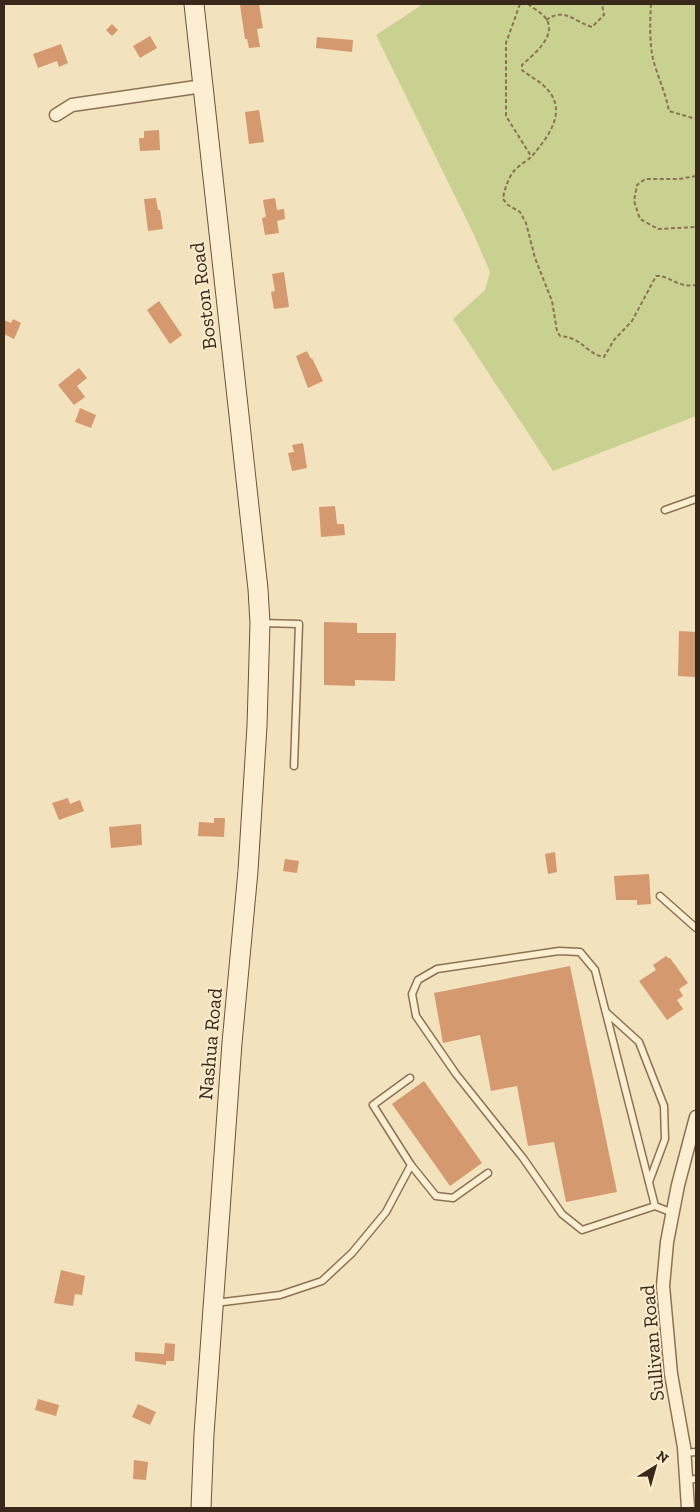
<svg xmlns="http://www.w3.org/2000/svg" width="700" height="1512" viewBox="0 0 700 1512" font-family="'Zilla Slab',serif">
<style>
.green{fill:#c9d190}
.building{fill:#d4996e}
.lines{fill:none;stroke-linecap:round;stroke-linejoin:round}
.lane-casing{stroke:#8c7254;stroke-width:9}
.street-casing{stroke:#8c7254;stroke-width:15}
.secondary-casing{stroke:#6d5338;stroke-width:21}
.path{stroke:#8c7254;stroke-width:2;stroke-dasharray:4 2.5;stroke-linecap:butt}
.lane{stroke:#fcefd1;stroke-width:6}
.street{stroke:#fcefd1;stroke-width:12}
.secondary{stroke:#fcefd1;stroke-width:19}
.labels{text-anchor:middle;stroke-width:4;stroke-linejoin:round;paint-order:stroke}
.street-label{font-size:20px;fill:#39291a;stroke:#f9eccd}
</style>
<rect width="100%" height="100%" fill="#f2e2bd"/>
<polygon class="green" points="423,4 696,4 696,416 553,471 453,319 485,290 490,272 474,235 376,35"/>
<g class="building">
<polygon points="252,4 259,4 263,28 257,29 260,47 249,48 247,39 245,39 240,5"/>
<polygon points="112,24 118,30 112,36 106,30"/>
<polygon points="150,36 157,48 140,58 133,46"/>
<polygon points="317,37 353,40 352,52 316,48"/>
<polygon points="61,44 68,63 59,67 57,61 38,68 33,54"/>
<polygon points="259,110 264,142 249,144 245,112"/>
<polygon points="159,130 160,150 140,151 139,138 144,138 144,131"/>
<polygon points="156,198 158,210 160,210 163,229 148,231 144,199"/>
<polygon points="275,198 277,210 284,209 285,219 277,221 279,233 265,235 262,218 266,217 263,200"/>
<polygon points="284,272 289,307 274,309 271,292 275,291 272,274"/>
<polygon points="159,301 182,335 170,344 147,310"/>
<polygon points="13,319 21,323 14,339 4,334 4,320 11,323"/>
<polygon points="307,351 311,359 312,358 323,381 308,388 296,356"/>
<polygon points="79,368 87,378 77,386 85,397 74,405 58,385"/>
<polygon points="80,408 96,415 91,428 75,422"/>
<polygon points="303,443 307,468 292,471 288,453 294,452 292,445"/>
<polygon points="335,506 337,524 344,524 345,535 321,537 319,507"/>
<polygon points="324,622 357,623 357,633 396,633 395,681 355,680 355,686 324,685"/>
<polygon points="679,631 696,632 696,677 678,676"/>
<polygon points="68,798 70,804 80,800 84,811 59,820 52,803"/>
<polygon points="214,818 225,818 224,837 198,836 199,822 214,823"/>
<polygon points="141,824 142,845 111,848 109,827"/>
<polygon points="555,852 557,872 548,874 545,854"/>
<polygon points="285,859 299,861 297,873 283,871"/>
<polygon points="649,874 651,904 637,905 637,900 616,900 614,876"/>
<polygon points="666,956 668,958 670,958 688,983 679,989 683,996 677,1000 683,1009 667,1020 639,981 656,970 653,965"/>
<polygon points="570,966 617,1192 566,1202 554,1142 528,1146 517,1086 491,1091 480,1035 443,1043 434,993"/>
<polygon points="424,1081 482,1163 450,1186 392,1104"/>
<polygon points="61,1270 85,1276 82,1295 75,1294 73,1306 54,1303"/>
<polygon points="165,1343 175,1344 174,1361 166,1361 166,1365 135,1361 135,1352 164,1354"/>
<polygon points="38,1399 59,1405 56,1416 35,1410"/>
<polygon points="138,1404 156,1412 150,1425 132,1417"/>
<polygon points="134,1460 148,1462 146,1480 133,1479"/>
</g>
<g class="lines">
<g class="lane-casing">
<g id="lane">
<polyline points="665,510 696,499"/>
<polyline points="261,623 299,624 294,766"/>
<polyline points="660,896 696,928"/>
<polyline points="606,1012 639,1042 664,1106 665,1139 649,1182"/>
<polyline points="411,1165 436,1196 453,1198 488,1173"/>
<polyline points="655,1206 582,1230 562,1214 523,1158 456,1074 416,1016 412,994 418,980 437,969 559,951 580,952 595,970 655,1206 673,1213"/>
<polyline points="215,1303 280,1295 322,1281 352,1253 386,1212 411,1165 373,1105 410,1078"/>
<polyline points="684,1453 696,1452"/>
<polyline points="686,1480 696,1479"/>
</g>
</g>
<g class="street-casing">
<g id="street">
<polyline points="56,115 72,105 203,86"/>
<polyline points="688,1508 684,1447 671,1374 663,1286 667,1242 678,1185 696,1117"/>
</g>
</g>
<g class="secondary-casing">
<polyline id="secondary" points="194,4 258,589 260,623 257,726 248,871 232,1043 204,1434 201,1508"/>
</g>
<g class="path">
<polyline points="520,4 506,43 506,116 531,156"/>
<path d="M528 4C533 8 540 12 544 16 560 34 534 54 522 65V70C529 76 538 80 544 86 569 109 550 135 532 156 527 161 519 165 514 171 508 178 504 191 503 199L508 205 520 212 526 223 535 258 552 301 557 331 560 336C584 338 586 354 604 357L614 340 632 321 656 276C671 275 675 288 696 285"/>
<path d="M651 4C650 22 649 49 655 66 660 82 666 95 669 111L696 119"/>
<path d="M546 20C565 7 573 21 592 27L604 15 602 4"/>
<polyline points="696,176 679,179 645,179 637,185 634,201 640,219 658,229 696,227"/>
</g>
<use href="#lane" class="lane"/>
<use href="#street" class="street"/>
<use href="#secondary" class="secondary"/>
</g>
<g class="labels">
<g class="street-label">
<text transform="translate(203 296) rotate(-97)" y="7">Boston Road</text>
<text transform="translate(210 1044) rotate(-85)" y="7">Nashua Road</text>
<text transform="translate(652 1343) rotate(-95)" y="7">Sullivan Road</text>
</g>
</g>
<rect width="700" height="1512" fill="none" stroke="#39291a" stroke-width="10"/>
<g transform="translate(655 1467) rotate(37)" stroke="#f9eccd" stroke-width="4" paint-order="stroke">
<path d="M0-4L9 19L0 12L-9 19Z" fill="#39291a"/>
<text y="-8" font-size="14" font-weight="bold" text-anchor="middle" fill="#39291a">N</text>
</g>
</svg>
